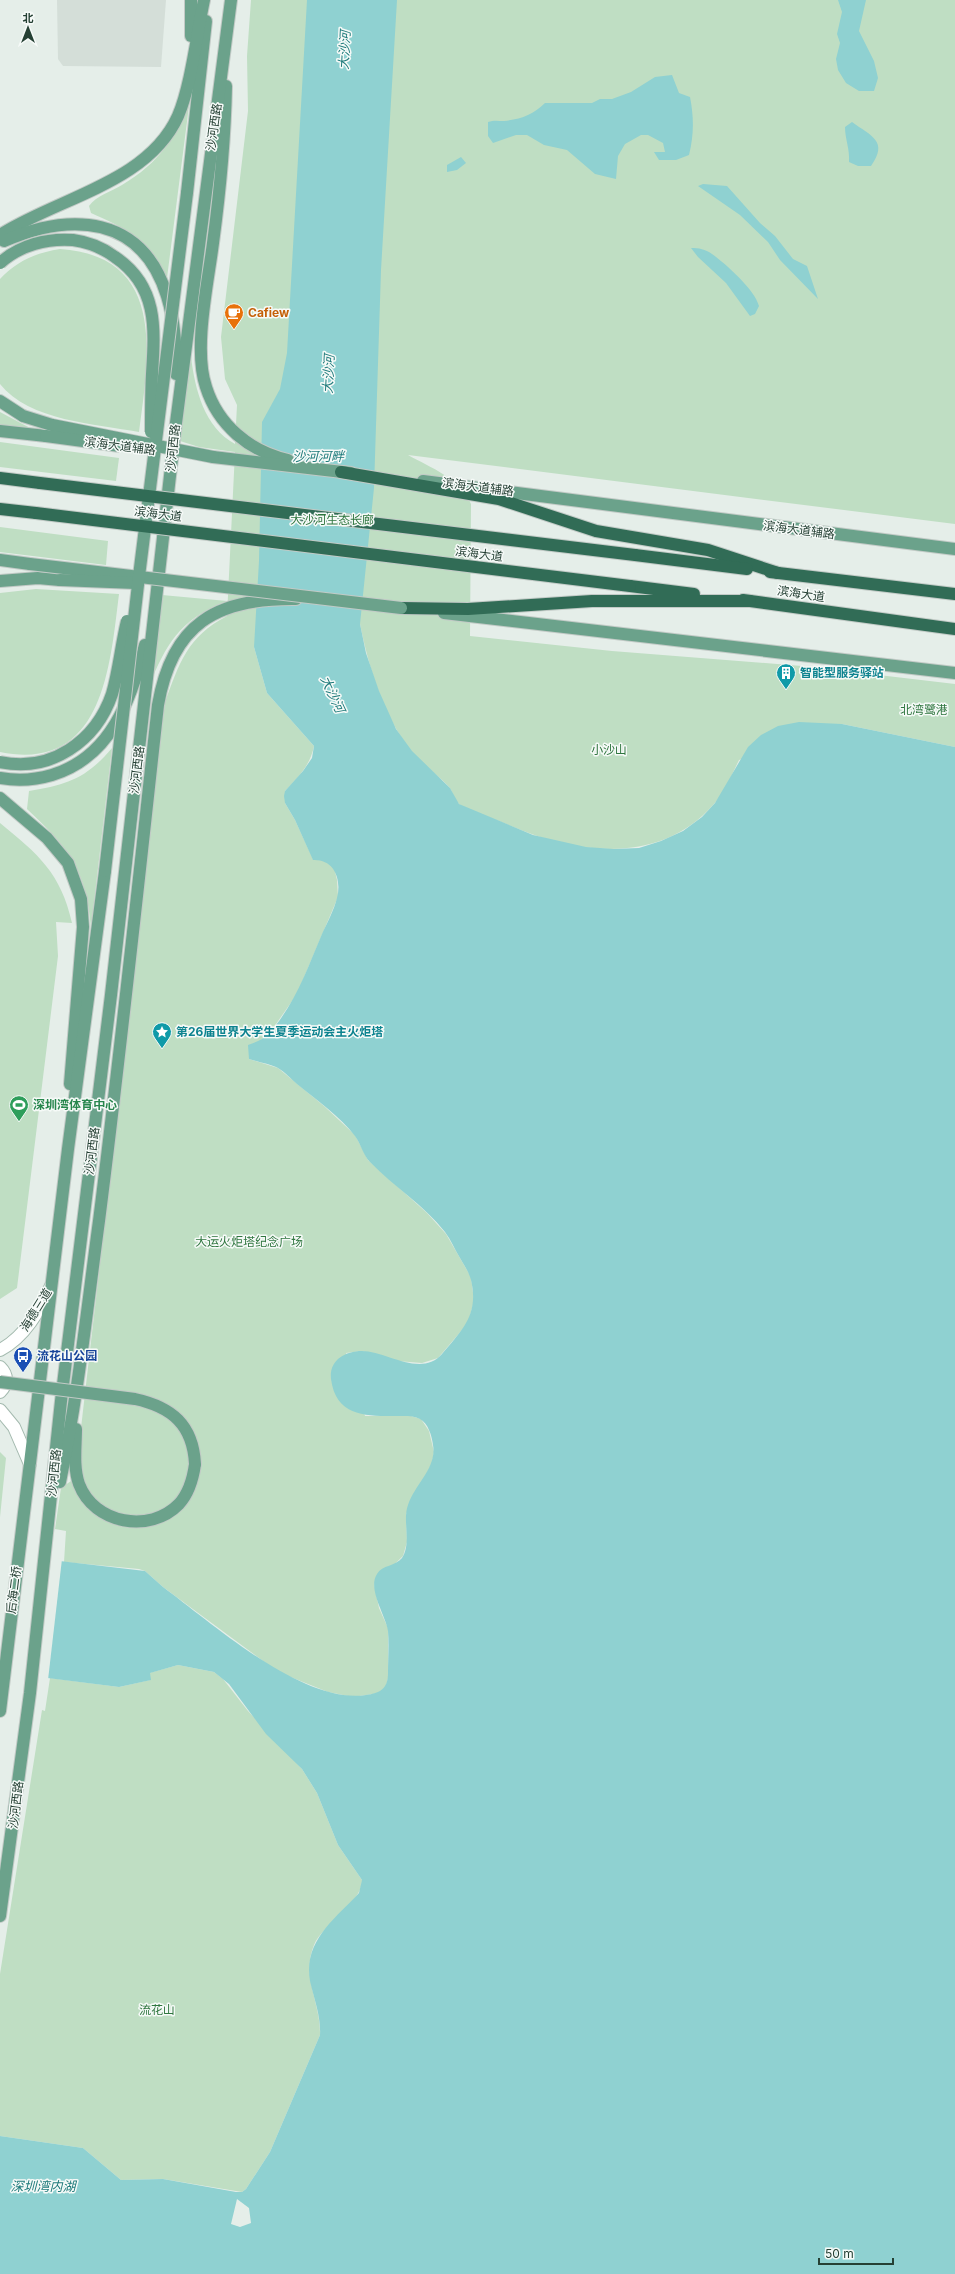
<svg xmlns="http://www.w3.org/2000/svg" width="955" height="2274" viewBox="0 0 955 2274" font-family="Inter,'Noto Sans SC',sans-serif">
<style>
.built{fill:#d4ded8}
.green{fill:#bfdec3}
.water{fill:#8fd1d1;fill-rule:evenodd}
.pier{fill:#e5eee9}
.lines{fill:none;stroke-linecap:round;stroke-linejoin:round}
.secondary-casing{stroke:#a4baaf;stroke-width:14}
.primary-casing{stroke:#c2cac6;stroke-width:14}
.highway-casing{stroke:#c2cac6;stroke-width:14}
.secondary{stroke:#fff;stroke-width:12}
.primary{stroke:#6ba28b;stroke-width:12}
.highway{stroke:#316c56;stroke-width:12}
.primary-bridge-casing{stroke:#c2cac6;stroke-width:14;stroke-linecap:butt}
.highway-bridge-casing{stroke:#c2cac6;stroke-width:14;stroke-linecap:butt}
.primary-bridge{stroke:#6ba28b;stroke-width:12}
.highway-bridge{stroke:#316c56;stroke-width:12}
.labels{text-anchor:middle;stroke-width:3;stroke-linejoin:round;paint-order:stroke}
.street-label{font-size:12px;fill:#254034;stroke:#f6faf8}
.food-label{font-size:12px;font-weight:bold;fill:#c56008;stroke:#f6faf8;text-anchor:start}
.park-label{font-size:12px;fill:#2f763f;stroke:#f6faf8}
.culture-label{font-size:12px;font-weight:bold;fill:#0d838f;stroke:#f6faf8;text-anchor:start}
.leisure-label{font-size:12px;font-weight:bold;fill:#27864d;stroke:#f6faf8;text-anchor:start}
.transit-label{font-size:12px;font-weight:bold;fill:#164399;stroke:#f6faf8;text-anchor:start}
.water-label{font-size:13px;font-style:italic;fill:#1f7b7b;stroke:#f6faf8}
</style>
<rect width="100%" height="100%" fill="#e5eee9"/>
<polygon class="built" points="57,0 166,0 161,67 63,66 58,59"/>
<g class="green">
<path d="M251 0H955V524L408 455C431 468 460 478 471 504L470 636 612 651 802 666 955 684V747L842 724 739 760C732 774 725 792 714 804 661 865 578 855 511 826 501 821 463 809 458 803 454 799 453 792 449 787 438 775 423 765 412 752 383 716 369 668 360 624L254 647 267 693 314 746C310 766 298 777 285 791V803L295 820 313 859H323L334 867 337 880 338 897 297 994 269 1034 258 1042 249 1059 278 1068 324 1106 355 1135 368 1160 427 1213 446 1234 471 1277 474 1301 468 1323 438 1358 422 1363 397 1361 362 1351 346 1353 365 1416H411L421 1419 429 1431 434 1452 432 1463 406 1514 407 1542 403 1556 374 1584 379 1608 388 1628V1678L386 1687 379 1693 353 1697 328 1692 278 1672 163 1587 145 1571 139 1569 64 1562 66 1531 55 1529 61 1488 71 1481 73 1483 81 1428 165 702C180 662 187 637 227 616L235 452 199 447 180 441 191 357C195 389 204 427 235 444L237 405 225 379 221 337 248 111 247 56Z"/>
<path d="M190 98 167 278C148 239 129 230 91 213L89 206C96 196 112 191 122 185 159 163 177 137 190 98Z"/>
<path d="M60 249C167 256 149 356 139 432 96 424 29 421 0 384V279C17 261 35 253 60 249Z"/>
<polygon points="0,412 32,429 0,425"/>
<polygon points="0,442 119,458 116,481 0,467"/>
<polygon points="0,527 108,541 106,565 0,552"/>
<path d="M36 589 119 594C110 667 103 773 0 752V593Z"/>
<path d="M162 595 227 601C185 617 169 638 152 679Z"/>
<path d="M112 748 91 928C86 870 69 848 27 809L29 791C67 785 87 778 112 748Z"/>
<path d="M0 823C38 854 61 873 72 923L56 922 58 956 17 1288 0 1299Z"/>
<polygon points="0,1452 6,1458 0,1517"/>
<path d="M178 1665 214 1672 223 1679 248 1711 302 1769 317 1793 338 1845 362 1880C363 1902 323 1924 314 1945 301 1976 321 2004 320 2035L270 2152 246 2189 242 2192 163 2179 121 2180 83 2148 0 2136V1974L42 1710 45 1711 50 1678 119 1687 150 1680 149 1673Z"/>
</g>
<g class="water">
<path d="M307 0H397L381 270 374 488 360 624 366 653 379 691 396 729 412 751 450 788 459 804 533 835 586 847 614 849 639 848 661 841 683 831 702 817 715 803 748 747 761 735 778 726 799 722 842 724 955 747V2274H0V2136L83 2148 121 2180 163 2179 236 2192H242L246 2189 270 2152 320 2035C321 2016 314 1999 310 1981 303 1941 335 1919 359 1893L362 1880 338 1845 317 1793 302 1769 266 1734 229 1684 214 1672 178 1665 150 1673 151 1680 119 1687 0 1672V1554L145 1571 163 1587C212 1623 303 1705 366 1695 380 1693 388 1689 388 1673 388 1660 389 1645 388 1631 386 1616 367 1589 377 1574 382 1565 396 1566 402 1558 412 1542 402 1521 408 1505 415 1484 437 1468 433 1445 432 1436 428 1423 420 1419 413 1415 403 1416 396 1416 366 1416 336 1417 331 1379 329 1361 344 1351 362 1351 386 1351 421 1378 442 1354 463 1329 479 1314 471 1280 469 1272 464 1265 460 1258 455 1250 451 1240 445 1232 424 1205 394 1187 370 1162 363 1155 361 1144 355 1136 341 1117 315 1099 297 1084 291 1079 285 1072 278 1068 270 1064 258 1062 249 1059L248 1045C256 1042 263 1040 269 1033 295 1005 307 969 322 934 327 923 334 910 337 898 342 879 334 859 313 860L295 820 285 803 284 796 285 791 303 771 312 758 314 746 267 693 254 647 259 561 262 422 280 389 287 353ZM237 2199 249 2208 251 2223 240 2227 231 2224Z"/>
<polygon points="838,0 866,0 859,31 874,61 878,78 874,91 859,91 846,83 838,70 836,59 840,43 837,34 842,12"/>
<path d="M672 75 679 93 690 97C694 117 694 135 689 155L676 160H659L654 152H665L663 143 648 135H641L625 144 618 156 616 179 595 174 567 150 544 145 527 135H516L493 143 488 136V122C494 120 498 121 504 121 521 119 533 115 545 103H592L600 99H612L631 92 655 77Z"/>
<path d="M852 122C871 136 889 141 871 166H858L849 162C850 149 845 139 845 127Z"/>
<polygon points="461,157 466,163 457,170 447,172 447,165"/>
<polygon points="703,184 727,186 760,223 775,236 793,259 807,266 818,299 780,260 768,242 740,215 698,186"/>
<path d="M691 248C699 248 705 249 712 254 726 264 755 290 759 306L755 314 750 316 726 283 698 257Z"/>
</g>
<polygon class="pier" points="0,1552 62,1559 48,1680 0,1674"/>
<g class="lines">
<g class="secondary-casing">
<g id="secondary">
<path d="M0 1350C25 1337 39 1311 51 1286"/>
<path d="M0 1367C8 1375 8 1384 0 1392"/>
<polyline points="0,1410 14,1427 30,1464"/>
</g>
</g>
<g class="primary-casing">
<g id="primary">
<polyline points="191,36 191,0"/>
<path d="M226 86C225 139 220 191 213 243 208 283 193 349 206 387 218 425 249 451 288 460"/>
<polyline points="187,193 206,21"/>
<path d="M0 235C57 198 148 183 178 116 191 86 197 33 204 0"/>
<path d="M4 241C71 212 142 215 167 296 175 322 176 348 176 374"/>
<polyline points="0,401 23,416"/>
<polyline points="0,431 46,436"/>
<polyline points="213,457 351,473"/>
<polyline points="423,481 955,549"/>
<polyline points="0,560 30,564"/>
<polyline points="0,581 38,578 60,580"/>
<polyline points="444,613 955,673"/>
<path d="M0 778C17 781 35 780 52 775 111 757 131 700 145 645"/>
<polyline points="0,798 47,838 68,863 81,899 83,927 70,1084"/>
<path d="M76 1429C76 1446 73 1467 79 1484 94 1524 150 1534 179 1504 189 1493 193 1479 195 1464"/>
<path d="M60 1482C78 1396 87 1309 99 1221 121 1049 139 877 158 705 172 624 216 598 296 599"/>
<polyline points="0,1711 68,1149 105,871"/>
<polyline points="0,1916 30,1693 61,1401 111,995 176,423 231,0"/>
</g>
</g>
<g class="highway-casing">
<g id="highway">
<polyline points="341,472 499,499 596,531 708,550 778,573"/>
<polyline points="0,478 40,483"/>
<polyline points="0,509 36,513"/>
<polyline points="635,555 747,569"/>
<polyline points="770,572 955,594"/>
<polyline points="630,586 694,594"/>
<polyline points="743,600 955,629"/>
<polyline points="401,608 468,609 592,601 750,601"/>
</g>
</g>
<use href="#secondary" class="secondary"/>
<use href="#primary" class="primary"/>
<use href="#highway" class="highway"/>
<g class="primary-bridge-casing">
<g id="primary-bridge">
<path d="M0 263C20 245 47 238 73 240 88 242 103 248 115 257 158 286 155 328 152 374 151 393 151 413 151 432"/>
<polyline points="23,416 52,425 213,457"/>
<polyline points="46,436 120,446"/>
<polyline points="30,564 401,608"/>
<polyline points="60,580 135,583"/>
<path d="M0 762C51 773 96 741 112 694 119 670 121 645 127 621"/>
<polyline points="105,871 139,576 187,193"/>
<path d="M0 1382 135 1399C172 1407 193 1425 195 1464"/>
</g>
</g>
<g class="highway-bridge-casing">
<g id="highway-bridge">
<polyline points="40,483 635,555"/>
<polyline points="36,513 630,586"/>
</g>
</g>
<use href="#primary-bridge" class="primary-bridge"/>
<use href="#highway-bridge" class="highway-bridge"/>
</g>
<defs>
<g id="cafe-pin" transform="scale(1)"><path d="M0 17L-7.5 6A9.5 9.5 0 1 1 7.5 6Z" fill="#e8710a" stroke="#f6faf8"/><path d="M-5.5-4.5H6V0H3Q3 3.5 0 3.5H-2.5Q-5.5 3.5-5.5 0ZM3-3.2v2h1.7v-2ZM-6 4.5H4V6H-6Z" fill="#fff"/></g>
<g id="building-pin" transform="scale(1)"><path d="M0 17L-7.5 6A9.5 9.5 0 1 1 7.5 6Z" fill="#0f9aa8" stroke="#f6faf8"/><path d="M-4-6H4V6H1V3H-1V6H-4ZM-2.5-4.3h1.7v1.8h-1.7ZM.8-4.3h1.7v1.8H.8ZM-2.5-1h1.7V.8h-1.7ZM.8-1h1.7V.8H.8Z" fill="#fff"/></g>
<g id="sight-pin" transform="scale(1)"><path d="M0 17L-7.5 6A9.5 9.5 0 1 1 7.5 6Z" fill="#0f9aa8" stroke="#f6faf8"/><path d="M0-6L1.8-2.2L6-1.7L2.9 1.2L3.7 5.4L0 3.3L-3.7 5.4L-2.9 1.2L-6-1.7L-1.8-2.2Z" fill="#fff"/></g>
<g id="stadium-pin" transform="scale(1)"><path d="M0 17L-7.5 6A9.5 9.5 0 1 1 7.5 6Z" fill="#2e9e5b" stroke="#f6faf8"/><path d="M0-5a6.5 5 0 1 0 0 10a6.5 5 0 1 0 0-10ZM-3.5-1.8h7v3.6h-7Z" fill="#fff"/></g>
<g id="bus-pin" transform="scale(1)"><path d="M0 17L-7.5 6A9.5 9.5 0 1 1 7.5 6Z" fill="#1a4fb4" stroke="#f6faf8"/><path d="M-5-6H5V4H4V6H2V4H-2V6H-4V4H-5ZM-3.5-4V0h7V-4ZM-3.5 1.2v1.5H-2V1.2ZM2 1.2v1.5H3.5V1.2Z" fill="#fff"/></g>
</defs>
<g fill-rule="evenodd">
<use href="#cafe-pin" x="234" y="313"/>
<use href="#building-pin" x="786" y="673"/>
<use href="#sight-pin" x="162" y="1032"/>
<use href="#stadium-pin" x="19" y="1105"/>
<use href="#bus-pin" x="23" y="1356"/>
</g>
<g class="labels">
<g class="street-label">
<text transform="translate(214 127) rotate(-82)" y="4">沙河西路</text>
<text transform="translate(120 446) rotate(7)" y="4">滨海大道辅路</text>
<text transform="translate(173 448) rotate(-84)" y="4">沙河西路</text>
<text transform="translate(478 487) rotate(7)" y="4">滨海大道辅路</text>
<text transform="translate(158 514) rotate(7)" y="4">滨海大道</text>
<text transform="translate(799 530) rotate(7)" y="4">滨海大道辅路</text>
<text transform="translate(479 554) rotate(7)" y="4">滨海大道</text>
<text transform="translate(801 594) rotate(8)" y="4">滨海大道</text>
<text transform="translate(137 770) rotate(-83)" y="4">沙河西路</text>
<text transform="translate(92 1151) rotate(-83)" y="4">沙河西路</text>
<text transform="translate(36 1310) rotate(-58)" y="4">海德三道</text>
<text transform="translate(54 1473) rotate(-84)" y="4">沙河西路</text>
<text transform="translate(14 1590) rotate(-83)" y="4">后海二桥</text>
<text transform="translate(16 1805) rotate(-83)" y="4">沙河西路</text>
</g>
<g class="food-label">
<text x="248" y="317">Cafiew</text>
</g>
<g class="park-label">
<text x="332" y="524">大沙河生态长廊</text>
<text x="924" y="714">北湾鹭港</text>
<text x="609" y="754">小沙山</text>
<text x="249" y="1246">大运火炬塔纪念广场</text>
<text x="157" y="2014">流花山</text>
</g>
<g class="culture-label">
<text x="800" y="677">智能型服务驿站</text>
<text x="176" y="1036">第26届世界大学生夏季运动会主火炬塔</text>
</g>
<g class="leisure-label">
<text x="33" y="1109">深圳湾体育中心</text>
</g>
<g class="transit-label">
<text x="37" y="1360">流花山公园</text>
</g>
<g class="water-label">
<text transform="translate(344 50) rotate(-87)" y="5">大沙河</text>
<text transform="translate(328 374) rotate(-87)" y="5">大沙河</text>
<text x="318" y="461">沙河河畔</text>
<text transform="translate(333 694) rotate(65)" y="5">大沙河</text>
<text x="43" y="2191">深圳湾内湖</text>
</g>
</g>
<g transform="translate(28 28)" stroke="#f6faf8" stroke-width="3" paint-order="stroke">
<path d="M0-3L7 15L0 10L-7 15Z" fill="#254034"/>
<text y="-6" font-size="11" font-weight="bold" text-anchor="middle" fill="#254034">北</text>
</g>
<path d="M819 2258v6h74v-6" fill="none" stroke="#254034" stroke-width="2"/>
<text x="825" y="2258" font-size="12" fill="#254034" stroke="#f6faf8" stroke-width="3" paint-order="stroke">50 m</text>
</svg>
